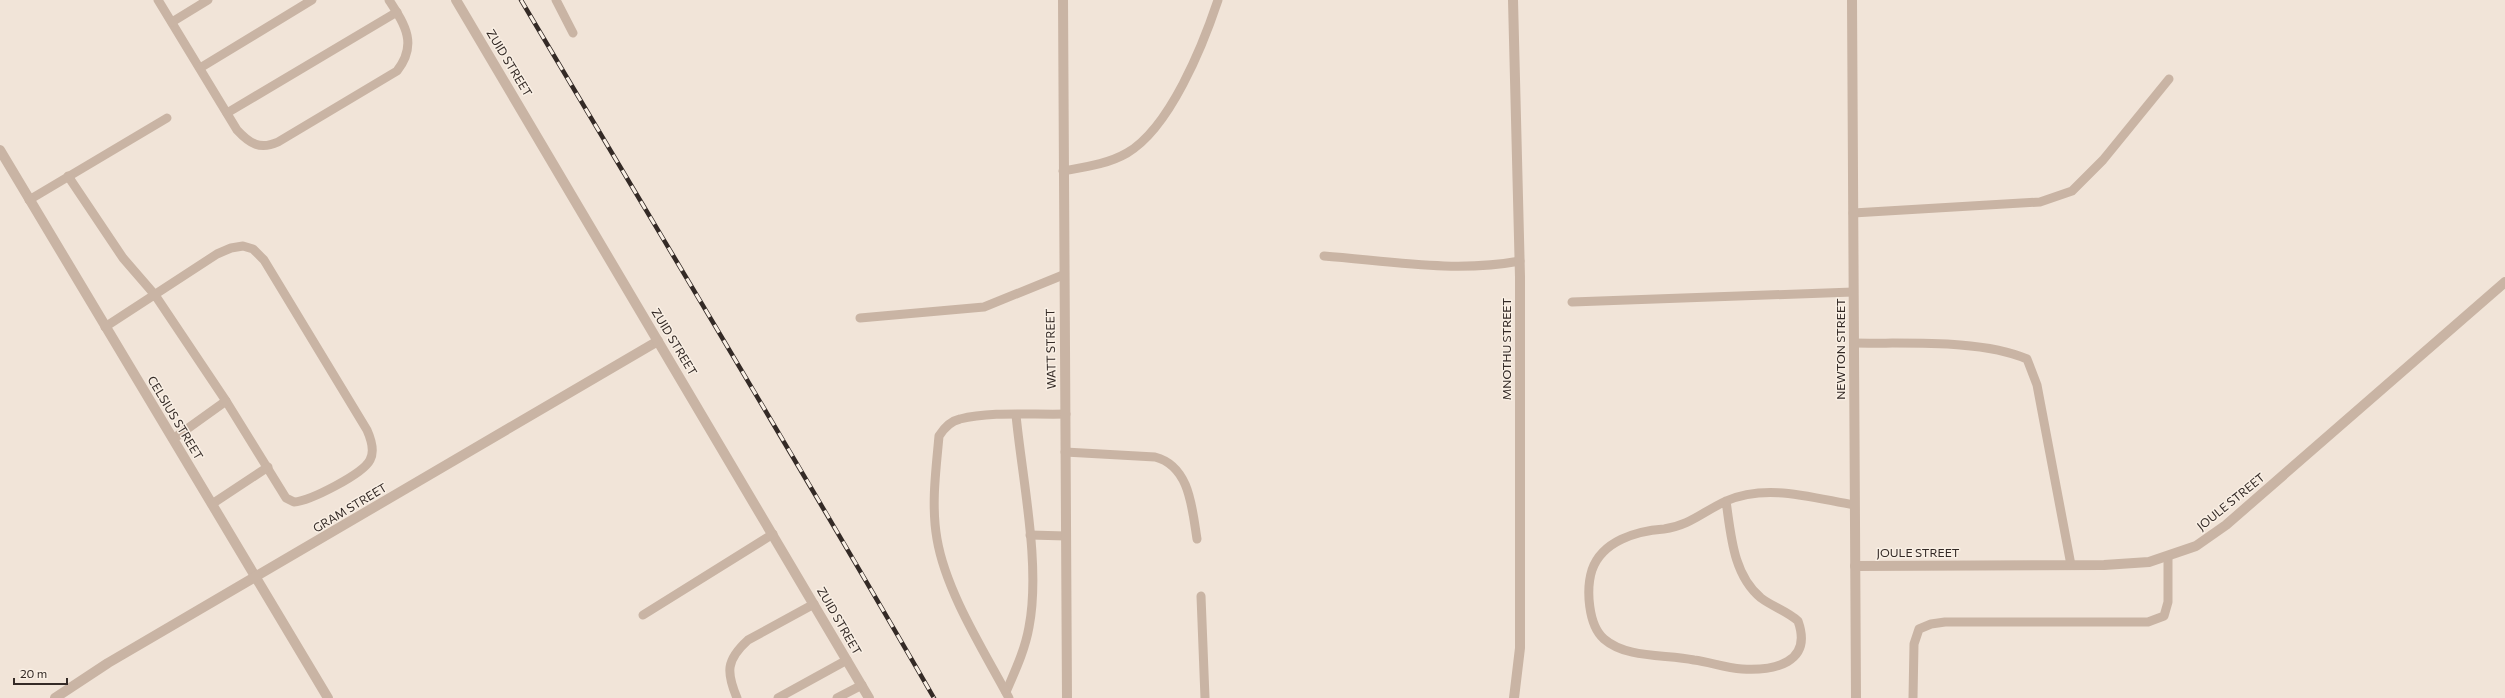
<svg xmlns="http://www.w3.org/2000/svg" width="2505" height="698" viewBox="0 0 2505 698" font-family="Commissioner,sans-serif">
<style>
.lines{fill:none;stroke-linecap:round;stroke-linejoin:round}
.service{stroke:#c9b4a4;stroke-width:9}
.minor{stroke:#c9b4a4;stroke-width:10}
.tertiary{stroke:#c9b4a4;stroke-width:10}
.rail-casing{stroke:#342a26;stroke-width:4.5}
.rail{stroke:#f9efe4;stroke-width:3;stroke-dasharray:9;stroke-linecap:butt}
.labels{text-anchor:middle;stroke-width:3;stroke-linejoin:round;paint-order:stroke}
.street-label{font-size:12px;fill:#342a26;stroke:#f9efe4}
</style>
<rect width="100%" height="100%" fill="#f1e4d8"/>
<g class="lines">
<g class="service">
<path d="M158 0 237 130C250 144 260 150 278 142L397 71C418 44 405 25 389 0"/>
<polyline points="556,0 573,33"/>
<polyline points="172,22 208,0"/>
<polyline points="200,68 312,0"/>
<polyline points="227,113 397,12"/>
<path d="M1063 171C1085 167 1108 164 1127 153 1170 128 1203 45 1218 0"/>
<path d="M68 176 123 258 155 295 226 401 286 498 294 502C310 501 363 474 370 460 375 451 371 439 367 430L264 260 253 249 243 246 231 248 217 254 105 327"/>
<polyline points="29,200 167,118"/>
<polyline points="1853,213 2040,202 2072,191 2103,160 2169,79"/>
<path d="M1324 256C1389 261 1455 273 1520 261"/>
<polyline points="1572,302 1853,292"/>
<polyline points="860,318 984,307 1063,275"/>
<path d="M1854 343C1905 344 1981 339 2027 359L2037 385 2071 565"/>
<polyline points="173,439 226,401"/>
<path d="M1065 452 1155 457C1190 466 1192 508 1197 539"/>
<path d="M1726 501C1731 535 1733 575 1761 598 1773 607 1787 611 1798 621 1813 663 1774 671 1742 669 1725 668 1710 662 1694 660 1666 654 1627 659 1604 639 1588 625 1586 589 1592 570 1602 541 1636 531 1664 529 1689 526 1704 511 1726 501 1767 483 1813 498 1854 505"/>
<polyline points="212,504 268,467"/>
<polyline points="1030,535 1066,536"/>
<polyline points="1201,596 1205,698"/>
<polyline points="643,615 773,534"/>
<path d="M1006 692C1015 671 1025 650 1029 627 1041 565 1022 478 1016 415"/>
<path d="M737 698C726 672 726 660 748 640L814 604"/>
<polyline points="778,698 847,660"/>
<polyline points="837,698 862,685"/>
<path d="M1009 698C984 651 946 592 937 539 931 505 936 470 939 436 944 428 951 421 960 419 991 411 1033 415 1066 414"/>
<polyline points="1913,698 1914,644 1919,629 1931,624 1945,622 2148,622 2164,616 2168,602 2168,556"/>
</g>
<g class="minor">
<polyline points="1063,0 1067,698"/>
<polyline points="1513,0 1520,277 1520,648 1514,698"/>
<polyline points="1852,0 1856,698"/>
<polyline points="0,150 328,698"/>
<polyline points="1855,566 2104,565 2149,562 2196,546 2226,525 2505,282"/>
<polyline points="55,698 108,663 658,341"/>
</g>
<polyline class="tertiary" points="456,0 869,698"/>
<g class="rail-casing">
<path id="rail" d="M521 0C659 233 799 464 934 698"/>
</g>
<use href="#rail" class="rail"/>
</g>
<g class="labels">
<g class="street-label">
<text transform="translate(509 63) rotate(59)" y="4">ZUID STREET</text>
<text transform="translate(674 342) rotate(59)" y="4">ZUID STREET</text>
<text transform="translate(1051 349) rotate(-91)" y="4">WATT STREET</text>
<text transform="translate(1507 349) rotate(-90)" y="4">MNOTHU STREET</text>
<text transform="translate(1841 349) rotate(-90)" y="4">NEWTON STREET</text>
<text transform="translate(175 418) rotate(59)" y="4">CELSIUS STREET</text>
<text transform="translate(2231 502) rotate(-39)" y="4">JOULE STREET</text>
<text transform="translate(350 508) rotate(-31)" y="4">GRAM STREET</text>
<text x="1918" y="557">JOULE STREET</text>
<text transform="translate(839 621) rotate(60)" y="4">ZUID STREET</text>
</g>
</g>
<path d="M14 678v6h53v-6" fill="none" stroke="#342a26" stroke-width="2"/>
<text x="20" y="678" font-size="12" fill="#342a26" stroke="#f9efe4" stroke-width="3" paint-order="stroke">20 m</text>
</svg>
